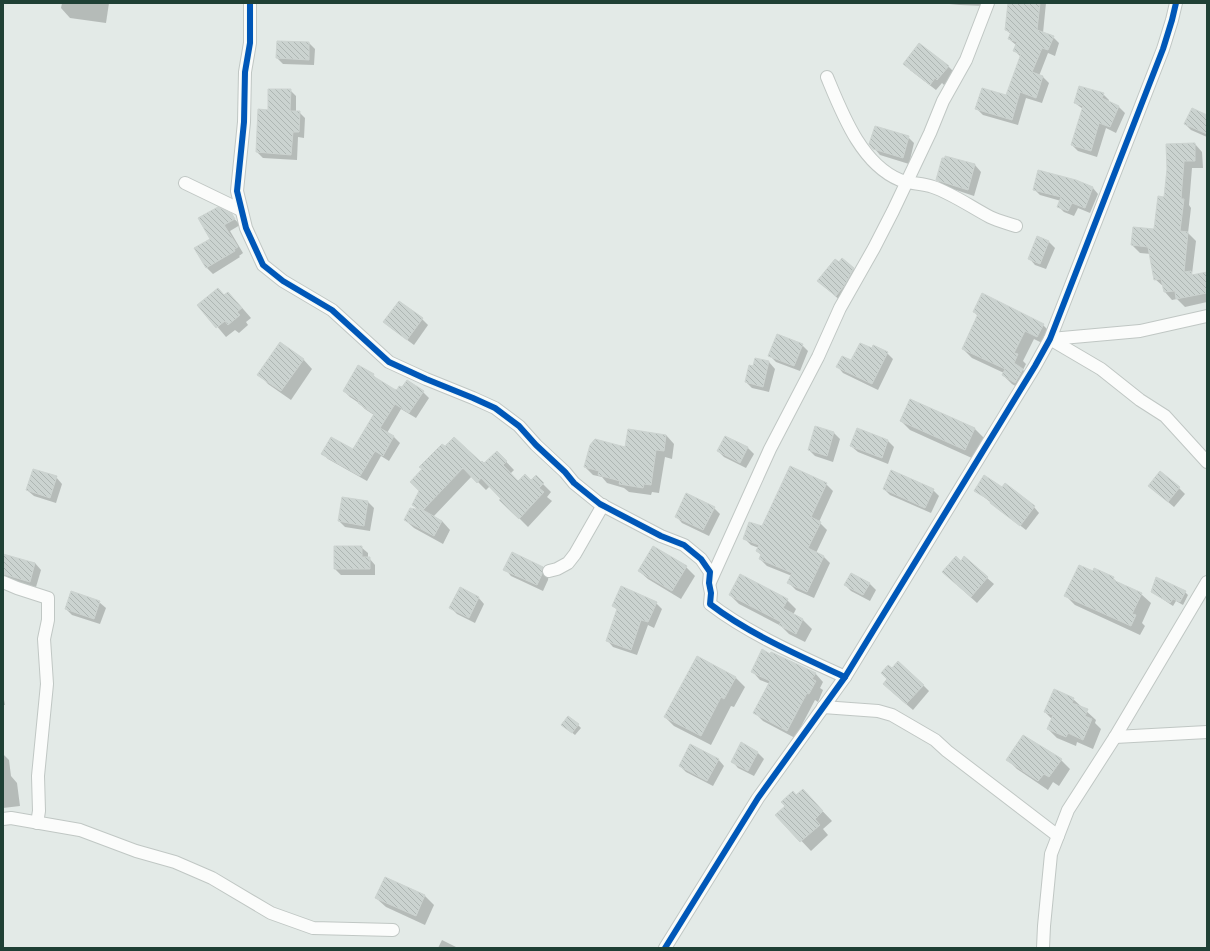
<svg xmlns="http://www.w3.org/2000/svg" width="1210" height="951" viewBox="0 0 1210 951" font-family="Rubik,sans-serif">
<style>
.shadow{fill:#0003}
.building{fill:url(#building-back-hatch);stroke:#ccd3d0}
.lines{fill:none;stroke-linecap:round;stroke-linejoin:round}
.minor-casing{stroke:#c0c7c4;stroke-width:14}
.minor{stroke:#fbfcfb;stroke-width:12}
.cycleway-casing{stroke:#f1f9f5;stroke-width:8}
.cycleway{stroke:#0057b8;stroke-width:6}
</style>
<defs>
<pattern id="building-back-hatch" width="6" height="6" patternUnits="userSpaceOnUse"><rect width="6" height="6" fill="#cbd3d0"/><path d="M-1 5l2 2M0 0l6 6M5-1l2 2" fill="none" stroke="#aeb6b3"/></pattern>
</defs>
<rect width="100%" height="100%" fill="#e3eae7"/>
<g class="shadow">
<polygon points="62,3 109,3 106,23 70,18 61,8"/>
<polygon points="938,3 986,3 986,6 960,5"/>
<polygon points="1009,3 1046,3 1043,33 1053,37 1059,43 1055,56 1048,53 1039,76 1043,77 1049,83 1042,103 1026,98 1018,125 983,115 977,109 1007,97 1021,57 1015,51 1016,45 1009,39 1011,34 1006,30"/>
<polygon points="309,43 315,49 314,65 283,64 277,58"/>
<polygon points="948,66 954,72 944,85 942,83 936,90 910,70"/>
<polygon points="290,90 296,96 296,112 299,112 305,118 304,138 298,137 297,160 263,158 257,152 269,111"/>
<polygon points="1103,94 1109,100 1109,102 1118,106 1125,113 1116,133 1106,128 1097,157 1078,151 1072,145 1083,109 1075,103"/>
<polygon points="1207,116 1207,137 1191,130 1185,124"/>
<polygon points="908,137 914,143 909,164 880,155 874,148"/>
<polygon points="1195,144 1202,152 1203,168 1192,168 1189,205 1191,208 1188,233 1196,241 1192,274 1194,276 1207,273 1207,302 1185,307 1177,299 1172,300 1165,292 1164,287 1155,279 1151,254 1140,253 1132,245 1155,230 1165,198 1168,169"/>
<polygon points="946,157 975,165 981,172 974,196 944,186 937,180"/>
<polygon points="1093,188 1098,194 1090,213 1078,208 1074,216 1064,212 1058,206 1061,201 1040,195 1034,189"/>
<polygon points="231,215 240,225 230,231 243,253 239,256 240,257 213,274 207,268 195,249 211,239"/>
<polygon points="1038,238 1049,242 1055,248 1046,269 1035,265 1029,258"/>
<polygon points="839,263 853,269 860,275 842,302 818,281"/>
<polygon points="224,296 237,302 251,318 246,322 248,325 239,333 235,330 226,337 199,305"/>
<polygon points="399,302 422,319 428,325 414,345 391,328 384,322"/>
<polygon points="974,312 1043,325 1052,334 1046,345 1034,339 1023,361 1026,364 1023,370 1032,378 1024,391 1012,384 1003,375 1004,373 972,358 963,349 978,316"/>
<polygon points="802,345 808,351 800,371 776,362 769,355"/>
<polygon points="872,350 887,353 893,359 878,390 843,373 838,367 851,362"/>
<polygon points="303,359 312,369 291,400 268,384 259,374"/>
<polygon points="756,359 769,362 775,369 769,392 752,388 746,382 754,368"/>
<polygon points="373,375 379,381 394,390 423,392 429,398 416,418 401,409 387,433 394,437 400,443 389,461 381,456 367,481 328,459 322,453 353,450 374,415 365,409 359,403 350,397 344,391"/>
<polygon points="910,400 975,429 984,438 974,459 910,430 901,421"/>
<polygon points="815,427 834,433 840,439 833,462 815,456 809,450"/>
<polygon points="858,430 888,441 894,447 888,464 858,452 851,446"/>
<polygon points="666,435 674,444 672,459 665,457 659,493 652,492 651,495 629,492 624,488 607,483 602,477 593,475 585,467 626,448"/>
<polygon points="725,437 748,448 754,454 746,468 724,457 718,451"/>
<polygon points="497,452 514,470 510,474 519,483 531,481 536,477 551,492 547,497 552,501 528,527 501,500 503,499 490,486 486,490 472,476 433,517 442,521 450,530 443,544 414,528 405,520 419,511 413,505 420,491 423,469 484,464"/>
<polygon points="56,477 62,484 56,503 34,496 27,490"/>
<polygon points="826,484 833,491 819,522 827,530 816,553 823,556 830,563 814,598 796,590 789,583 792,576 767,566 760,559 761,555 757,551 759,548 751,545 744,538 762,527"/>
<polygon points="1149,486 1179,488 1185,494 1174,507"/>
<polygon points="884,489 933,490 939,496 931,513 890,495"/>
<polygon points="975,490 1034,507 1039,513 1026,530"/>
<polygon points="343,498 368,502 374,508 370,531 345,527 339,521"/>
<polygon points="714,508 720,514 709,536 682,523 676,516"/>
<polygon points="361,547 368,553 368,558 369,558 375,565 375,575 341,575 335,569"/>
<polygon points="654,547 686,567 695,576 681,599 648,579 639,571"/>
<polygon points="3,556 35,563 41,570 36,587 5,579 3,577"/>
<polygon points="964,558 994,584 977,603 943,572 961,562"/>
<polygon points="542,568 549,574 548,580 543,591 511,576 505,569"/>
<polygon points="852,574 870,584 876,590 870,601 851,591 845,585"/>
<polygon points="1113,578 1118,583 1141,594 1151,603 1142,623 1145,626 1140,635 1075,605 1066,596"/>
<polygon points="1152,592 1185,592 1188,595 1183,605 1176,601 1173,606"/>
<polygon points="730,595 787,600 796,609 793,615 803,620 812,629 805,642 789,634 781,626 739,604"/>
<polygon points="478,597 484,604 475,623 457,614 451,608"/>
<polygon points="99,602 106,608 100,624 72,615 66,609"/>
<polygon points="656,603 662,609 654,628 648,625 637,655 613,647 607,640 618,610 613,606"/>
<polygon points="771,655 815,673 823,682 820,688 823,690 818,702 815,700 795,738 763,721 755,713 770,684 760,680 752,671"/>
<polygon points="736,678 745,687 734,707 731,706 711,745 674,726 665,717"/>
<polygon points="923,685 929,691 913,710 890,690"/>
<polygon points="3,694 5,705 3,705"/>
<polygon points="1073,699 1096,720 1095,723 1101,729 1093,749 1077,742 1076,746 1057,738 1048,729 1052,719 1045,712"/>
<polygon points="578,725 581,728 575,735 565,727"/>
<polygon points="758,753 764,759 754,776 738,768 732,761"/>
<polygon points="3,754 9,760 11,776 17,783 20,806 3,808"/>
<polygon points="718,759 724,766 713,786 686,772 680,766"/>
<polygon points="1007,759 1061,760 1070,769 1059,786 1053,782 1048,790 1017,769"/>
<polygon points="796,796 812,800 832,821 823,829 828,835 811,851 777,815"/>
<polygon points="385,878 425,896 434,905 425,925 386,907 376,898"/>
<polygon points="442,940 458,948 438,948"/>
</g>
<g class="building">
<polygon points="1008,3 1040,3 1037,30 1054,36 1048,50 1042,48 1032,72 1043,76 1036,98 1020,92 1012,120 975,109 982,88 1006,95 1021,54 1013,51 1017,42 1008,39 1011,32 1005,30"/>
<polygon points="277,41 309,42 309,60 276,58"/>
<polygon points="919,43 949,66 937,80 935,78 930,85 903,64"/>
<polygon points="1079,86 1104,93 1102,98 1119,106 1110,127 1099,123 1091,151 1071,145 1083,106 1074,103"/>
<polygon points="268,89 291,89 290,111 300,111 299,132 293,132 291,155 256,152 258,109 268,110"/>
<polygon points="1192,108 1207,115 1207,134 1184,124"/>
<polygon points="875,126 909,136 903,158 873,149 869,144"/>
<polygon points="1195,143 1195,161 1184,161 1181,199 1184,199 1180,231 1188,232 1184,272 1191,271 1192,275 1207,272 1207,293 1176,299 1175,291 1164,292 1161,279 1154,280 1148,247 1131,245 1133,227 1154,229 1158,196 1164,197 1167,169 1166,144"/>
<polygon points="945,156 975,164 968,190 936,180 942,158 945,158"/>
<polygon points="1038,170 1076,180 1093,187 1085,208 1072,203 1068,211 1057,207 1061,197 1033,190"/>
<polygon points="218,207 232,214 235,219 224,225 238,247 234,249 235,251 206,268 194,248 210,239 198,218"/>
<polygon points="1037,236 1049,241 1040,264 1028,259"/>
<polygon points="842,258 854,268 844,286 836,296 817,281 835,259 839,262"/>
<polygon points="218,288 224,295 228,292 242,308 237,312 240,315 228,325 225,321 216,328 197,305"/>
<polygon points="982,293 1044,324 1037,337 1025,331 1014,353 1018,354 1014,363 1023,369 1015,383 1002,375 1005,369 962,349 978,314 973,312"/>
<polygon points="399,301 423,318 407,340 383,322"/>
<polygon points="777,334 803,344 794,366 768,356"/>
<polygon points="280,342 304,359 281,391 257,375"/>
<polygon points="860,343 872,348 873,345 888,352 872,384 836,367 842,356 851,360"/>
<polygon points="755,358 769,361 763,387 745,382 749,365 753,366"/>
<polygon points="358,365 374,374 373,376 394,389 397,390 399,386 402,387 407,380 424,391 409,413 395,404 380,428 394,436 383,456 375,451 360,476 321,454 331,437 353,449 374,414 358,403 359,401 343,391"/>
<polygon points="910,399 975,428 965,450 900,421"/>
<polygon points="815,426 834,432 827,456 808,450"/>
<polygon points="857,428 888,440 882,458 850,446"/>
<polygon points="628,429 666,435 664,451 656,450 651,485 644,484 643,488 619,484 620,481 598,475 599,471 584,467 590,445 595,439 625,447"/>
<polygon points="725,436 748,447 740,463 717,451"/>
<polygon points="454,437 481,462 482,461 484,463 497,451 507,461 503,465 518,481 525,474 531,480 536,475 544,483 539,488 544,492 519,519 499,500 501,499 481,478 477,483 463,468 423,510 442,521 434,536 404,520 410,508 420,510 412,505 419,491 410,482 422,469 419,467 442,444 445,446"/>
<polygon points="790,466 827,483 811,517 821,522 808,548 824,556 807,592 787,583 792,573 759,559 761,554 756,551 759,545 743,539 749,522 762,526"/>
<polygon points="33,469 57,476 50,498 26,490"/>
<polygon points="891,470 934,489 925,508 883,489"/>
<polygon points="1160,471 1180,487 1168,502 1148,486"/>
<polygon points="984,475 1002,487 1005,483 1035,506 1020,526 990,503 991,501 974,491"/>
<polygon points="686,493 715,507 703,530 675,517"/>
<polygon points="342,497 368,501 364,526 338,521"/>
<polygon points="334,546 362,546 362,557 370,557 370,569 334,569"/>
<polygon points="653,546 687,566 672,591 638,571"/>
<polygon points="512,552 543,567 542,574 537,585 503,570"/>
<polygon points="3,554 35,563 30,582 3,574"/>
<polygon points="956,556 961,561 964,556 988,577 971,597 942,572"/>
<polygon points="1079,565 1093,571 1094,568 1114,577 1113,580 1142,593 1132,614 1136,615 1131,626 1064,596"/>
<polygon points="851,573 870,583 863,595 844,585"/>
<polygon points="740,574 788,599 783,608 803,619 796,634 779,625 781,622 729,595"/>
<polygon points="1156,577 1186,591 1180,602 1173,599 1170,603 1151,592"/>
<polygon points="621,586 657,602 648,622 641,620 631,650 606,641 617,609 612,606"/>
<polygon points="460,587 479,597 469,618 449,608"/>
<polygon points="71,591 100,601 94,619 65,609"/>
<polygon points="762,649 770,654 771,652 816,673 812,679 816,681 809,694 807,693 787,731 753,713 770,681 751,672"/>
<polygon points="697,656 736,677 724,699 721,697 701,736 664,717"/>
<polygon points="898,661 924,685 906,704 883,684 887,679 881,673 888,665 892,668"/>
<polygon points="1054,689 1074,698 1072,703 1088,709 1085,716 1092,719 1083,740 1068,733 1066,737 1047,729 1053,715 1044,712"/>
<polygon points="568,716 579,724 572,733 561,725"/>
<polygon points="1023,735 1062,759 1049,777 1044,774 1038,781 1006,760"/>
<polygon points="741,742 758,752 748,771 731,762"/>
<polygon points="690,744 719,759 707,781 679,766"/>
<polygon points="803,789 823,811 815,819 820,825 800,842 775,815 785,806 781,802 793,791 796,795"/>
<polygon points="385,877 425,895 416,916 375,898"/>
</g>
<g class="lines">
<g class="minor-casing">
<g id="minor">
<path d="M250 3V43L245 72 244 122 237 191 246 228 263 265 283 281 332 310 389 362 426 379 473 398 495 408 519 426 536 445 565 472 574 483 600 504 661 536 684 545 701 559 710 572 709 583 711 593 710 604C749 634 800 656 845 677"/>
<path d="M827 77C842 113 861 164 900 180 910 184 922 183 933 187 953 194 971 207 990 217 998 221 1007 223 1016 226"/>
<polyline points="185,183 241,210"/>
<polyline points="1050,339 1101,369 1140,400 1165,416 1207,462"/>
<polyline points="1051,339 1140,331 1207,316"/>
<polyline points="549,571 557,569 568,563 575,554 603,505"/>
<polyline points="3,582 17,588 48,598 48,620 44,639 47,684 38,776 39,811 37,823"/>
<polyline points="710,582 770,449 818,357 840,308 874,248 893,211 930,133 943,101 966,60 988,3"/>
<polyline points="823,707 878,711 892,715 935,740 947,751 1058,836"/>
<polyline points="1115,737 1207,732"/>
<polyline points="3,819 11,818 80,830 136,851 175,862 212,878 271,913 313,928 393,930"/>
<polyline points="665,948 758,798 845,677 1035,366 1050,339 1163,49 1172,20 1176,3"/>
<polyline points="1043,948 1044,926 1051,854 1068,810 1115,737 1207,582"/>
</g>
</g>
<use href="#minor" class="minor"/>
<g class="cycleway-casing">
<g id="cycleway">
<path d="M250 3V43L245 72 244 122 237 191 246 228 263 265 283 281 332 310 389 362 426 379 473 398 495 408 519 426 536 445 565 472 574 483 600 504 661 536 684 545 701 559 710 572 709 583 711 593 710 604C749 634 800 656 845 677"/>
<polyline points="665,948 758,798 845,677 1035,366 1050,339 1163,49 1172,20 1176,3"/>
</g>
</g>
<use href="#cycleway" class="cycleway"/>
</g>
<rect width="1210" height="951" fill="none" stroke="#1f4035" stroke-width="8"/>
</svg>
